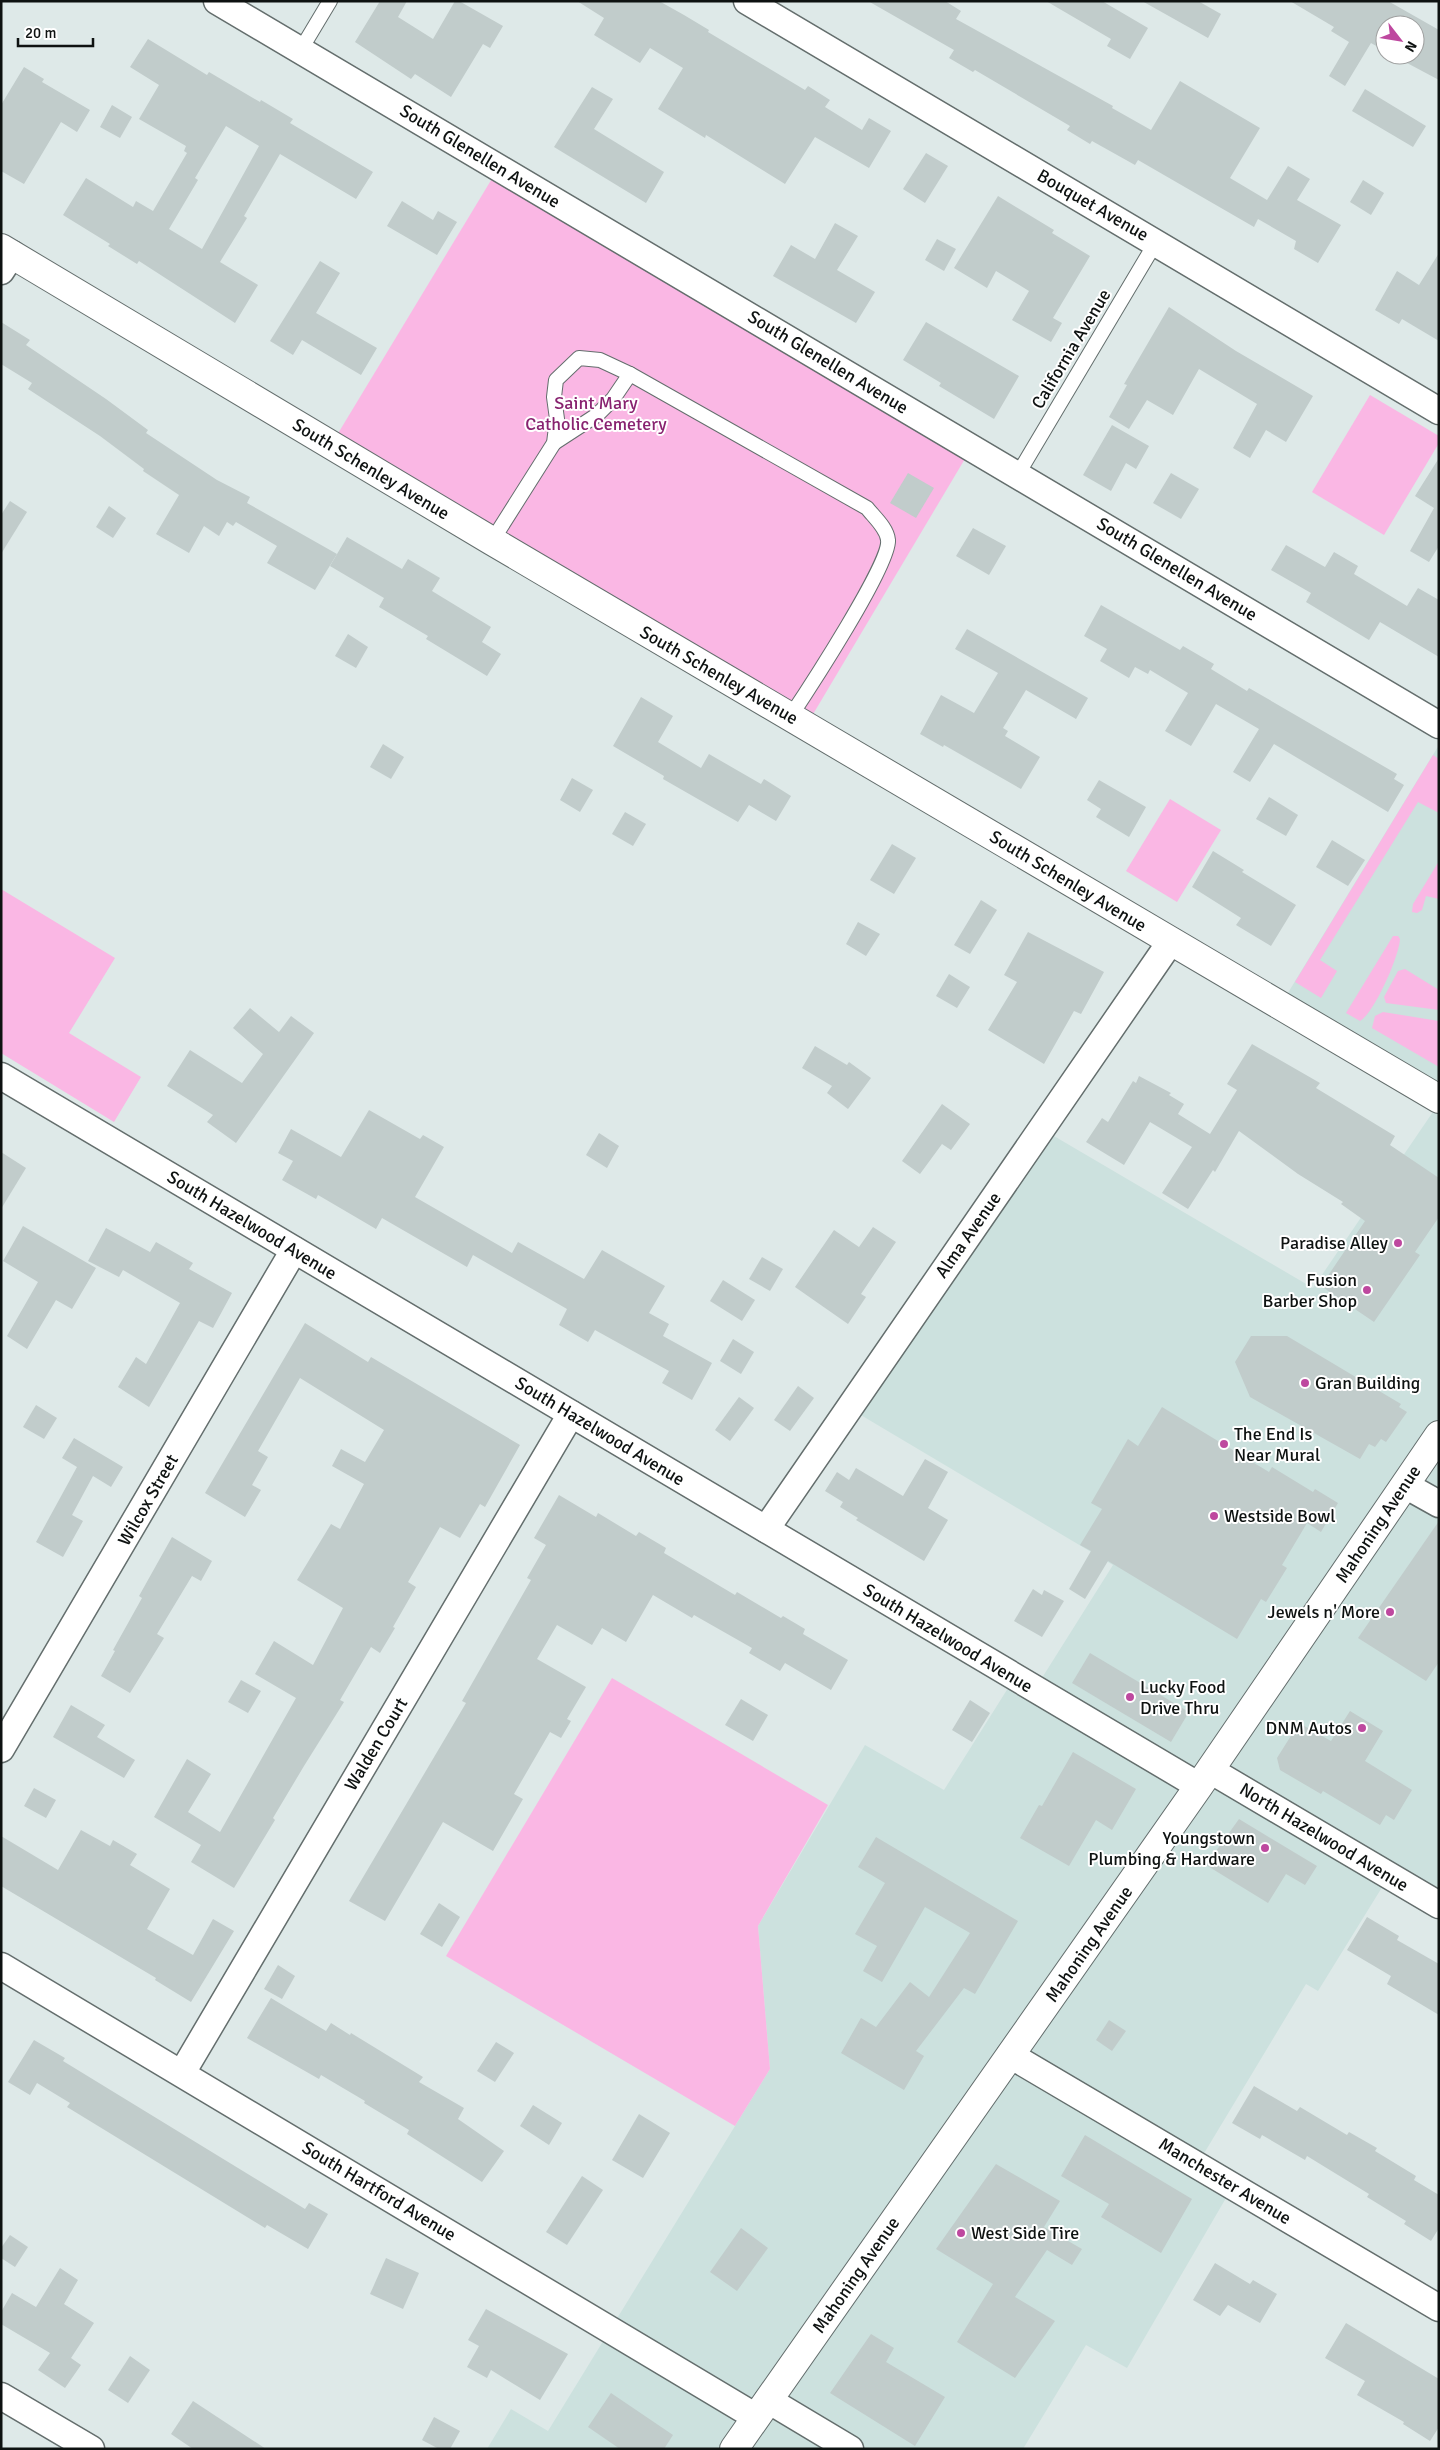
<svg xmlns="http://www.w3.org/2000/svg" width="1440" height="2450" viewBox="0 0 1440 2450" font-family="Signika,sans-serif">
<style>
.built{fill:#cce1de}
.green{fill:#fab7e4}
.building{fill:#c1cccb;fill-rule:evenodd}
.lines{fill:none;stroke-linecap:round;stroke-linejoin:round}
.lane-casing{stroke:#646e6d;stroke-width:16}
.street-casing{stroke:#646e6d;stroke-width:29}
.secondary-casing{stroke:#646e6d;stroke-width:30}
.primary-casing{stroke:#646e6d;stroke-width:30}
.lane{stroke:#fff;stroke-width:14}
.street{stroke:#fff;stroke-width:26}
.secondary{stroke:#fff;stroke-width:28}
.primary{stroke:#fff;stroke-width:28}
.poi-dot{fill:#be489f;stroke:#fff;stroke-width:2}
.labels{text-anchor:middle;stroke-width:4;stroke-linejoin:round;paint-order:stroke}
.street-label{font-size:18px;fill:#0e1211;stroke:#fff}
.park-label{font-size:18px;fill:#882370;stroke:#fff}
.poi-label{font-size:18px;fill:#0e1211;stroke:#fff;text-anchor:end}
</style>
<rect width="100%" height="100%" fill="#dee9e8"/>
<g class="built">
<polygon points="1439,745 1439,1099 1280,1006"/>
<polygon points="1439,1103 1439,1886 1430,1900 1389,1876 1318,1991 1306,1984 1197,2165 1233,2186 1127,2368 1086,2345 1023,2449 487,2449 511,2409 548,2431 770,2069 758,1926 865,1745 944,1790 1015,1677 1035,1689 1113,1565 849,1408 1042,1129 1313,1288"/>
</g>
<g class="green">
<polygon points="499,167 972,447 806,726 331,445"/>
<polygon points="1370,395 1439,436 1439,443 1384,535 1312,492"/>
<polygon points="1433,755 1439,759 1439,813 1418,802 1320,960 1337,971 1321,998 1295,982"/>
<polygon points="1170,799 1221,830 1177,902 1126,871"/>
<polygon points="1439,861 1439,899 1426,896 1422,910 1417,913 1412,912 1413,904"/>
<polygon points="1,889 115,958 69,1033 141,1077 114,1122 1,1053"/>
<path d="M1393 936H1398L1400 939C1399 957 1374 1013 1360 1021L1346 1013Z"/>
<polygon points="1405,969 1439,990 1439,1010 1386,1003 1384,997 1398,971"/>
<polygon points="1383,1012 1439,1021 1439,1067 1372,1028 1375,1016"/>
<polygon points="612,1678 828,1805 758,1926 770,2069 735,2126 446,1956"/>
</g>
<g class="building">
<polygon points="380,1 407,1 398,17 433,39 455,1 459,1 503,26 490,48 483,44 451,97 415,74 411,79 355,42"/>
<polygon points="577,1 659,1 684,15 709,30 708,32 805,90 808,86 830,100 825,107 862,130 869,118 891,131 869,168 815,137 785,184 706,135 705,138 658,109 683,68 650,48 640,63 594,35 604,18"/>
<polygon points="868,1 945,1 961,11 956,19 1113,106 1112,108 1151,130 1180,81 1260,128 1230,178 1267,200 1288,166 1310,179 1297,200 1341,225 1318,263 1294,249 1296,241 1258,219 1254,227 1138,160 1135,165 1092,141 1090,144 1067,130 1070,126 975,70 973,72 949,58 954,50"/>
<polygon points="1046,1 1102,1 1148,28 1130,59 1107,46 1111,39"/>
<polygon points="1142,1 1198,1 1221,14 1208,38"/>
<polygon points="1290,1 1388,1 1439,30 1439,80 1392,55 1415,55 1415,25 1385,25 1385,51 1371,43 1345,86 1329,76 1349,42 1331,31 1334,27"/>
<path d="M148 39 207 75 209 72 260 102 261 100 293 119 290 123 373 172 356 199 280 154 244 216 247 218 220 262 258 285 235 323 139 261 137 264 108 246 110 244 63 215 86 178 133 207 136 201 153 211 187 153 184 151 186 146 139 119 159 85 130 67ZM226 126 259 146 202 249 169 229 198 180 195 178Z"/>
<polygon points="24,67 44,79 42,82 90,110 77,132 61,122 24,184 1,171 1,105"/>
<polygon points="592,87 613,99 594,129 664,172 646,203 554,147"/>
<polygon points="1365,89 1426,126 1413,147 1352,111"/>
<polygon points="112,105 132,117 120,138 100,127"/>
<polygon points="926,153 948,166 925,203 903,189"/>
<polygon points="1363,180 1384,193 1371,215 1350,202"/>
<polygon points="998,196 1054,230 1052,233 1090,256 1053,318 1062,323 1051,342 1012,320 1029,291 996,271 987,288 954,268"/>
<polygon points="402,201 433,220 438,211 457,222 437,255 387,226"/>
<polygon points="835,223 858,236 837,270 875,292 856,323 773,276 791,245 815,259"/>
<polygon points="937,239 956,249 944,271 925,260"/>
<polygon points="1439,253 1439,341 1402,319 1399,324 1375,310 1397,271 1419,285"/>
<polygon points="320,261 340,273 316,313 377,348 361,375 302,340 293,355 270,341"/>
<polygon points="1169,307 1236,351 1313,396 1286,442 1266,430 1250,458 1233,448 1257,404 1199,369 1173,415 1147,400 1129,429 1109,417 1127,385 1124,384"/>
<polygon points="1,322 30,340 26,345 106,399 148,430 146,433 217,480 250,497 247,503 337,554 315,590 267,563 277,546 236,522 233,526 227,522 219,536 204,526 189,553 156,534 179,495 143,471 144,469 100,436 28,389 32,383 1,364"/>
<polygon points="926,322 1019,376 994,419 939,386 941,383 903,360"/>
<polygon points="1112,425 1149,446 1136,469 1126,463 1111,491 1083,475"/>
<polygon points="1439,458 1439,546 1429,562 1410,551 1434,508 1415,496"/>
<polygon points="908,473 934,488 916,518 890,503"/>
<polygon points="1171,473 1199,489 1181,519 1153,503"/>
<polygon points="10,501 27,512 1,554 1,515"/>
<polygon points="109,506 126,518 113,538 96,527"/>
<polygon points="973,528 1006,546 989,575 956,556"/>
<polygon points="347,537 402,569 408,559 440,578 432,591 491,627 482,642 501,654 487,676 426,639 428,636 379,607 384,598 330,566"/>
<polygon points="1286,545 1325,567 1334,552 1358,566 1354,574 1407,606 1418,588 1439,600 1439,657 1380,622 1369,640 1306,602 1311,593 1271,570"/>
<polygon points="1101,605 1180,650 1183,646 1214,664 1211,669 1247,691 1249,688 1397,774 1394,779 1404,785 1388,812 1274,744 1250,782 1233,772 1259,729 1216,704 1191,746 1165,731 1188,693 1150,670 1148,674 1135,667 1129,678 1100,661 1107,649 1084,636"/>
<polygon points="967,629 1088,698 1076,719 1026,690 1003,728 1008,731 1005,736 1040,757 1021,789 944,745 943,747 920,734 941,695 974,713 998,673 955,649"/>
<polygon points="348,634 368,647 356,668 335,656"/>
<polygon points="641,697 673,716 658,742 701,768 709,754 761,784 764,779 791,796 776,821 749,805 738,822 663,779 664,776 613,746"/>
<polygon points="383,744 404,757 391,779 370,767"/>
<polygon points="572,778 593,790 580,812 560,800"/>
<polygon points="1099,780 1146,807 1129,837 1096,817 1101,809 1087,800"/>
<polygon points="1269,797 1298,815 1286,836 1256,819"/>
<polygon points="625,812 646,824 633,846 612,834"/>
<polygon points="1332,840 1365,860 1348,886 1316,867"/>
<polygon points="892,844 916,858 894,894 870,880"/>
<polygon points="1213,851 1244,870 1242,872 1296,905 1271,946 1236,925 1241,918 1192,887"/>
<polygon points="981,900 997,910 970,954 954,945"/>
<polygon points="858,922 880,934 866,956 846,944"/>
<polygon points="1028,932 1104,972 1081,1014 1074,1011 1044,1064 988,1030 1017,982 1004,975"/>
<polygon points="949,974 970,987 957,1008 936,996"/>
<polygon points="250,1008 279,1032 291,1016 314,1033 236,1143 207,1122 213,1115 167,1086 190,1050 242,1083 263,1054 233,1028"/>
<polygon points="1252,1044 1320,1083 1316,1088 1395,1136 1390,1145 1439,1178 1439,1217 1415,1252 1420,1255 1374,1322 1321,1286 1365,1221 1341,1204 1343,1202 1298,1174 1239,1131 1215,1172 1213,1170 1188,1209 1162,1193 1192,1147 1150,1122 1124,1165 1086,1142 1102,1118 1108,1122 1133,1081 1136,1083 1139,1076 1171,1093 1169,1095 1184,1104 1178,1114 1210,1134 1237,1090 1227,1084"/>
<polygon points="815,1046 847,1065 849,1062 871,1078 848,1109 827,1093 832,1086 802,1068"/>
<polygon points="942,1104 970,1124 951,1150 942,1144 920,1174 902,1161"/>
<polygon points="369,1110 420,1139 423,1135 444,1147 415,1197 512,1253 518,1242 584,1279 602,1250 665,1286 649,1313 669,1324 663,1336 712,1363 692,1400 662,1383 669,1371 595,1330 588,1342 559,1325 567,1309 473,1255 467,1267 382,1218 376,1229 318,1195 316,1199 282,1180 293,1161 278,1153 291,1129 341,1157"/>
<polygon points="599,1133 619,1146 607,1168 586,1155"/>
<polygon points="1,1152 26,1168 1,1209"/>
<polygon points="23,1226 96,1268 72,1309 56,1300 27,1349 7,1336 38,1282 3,1261"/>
<polygon points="873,1227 896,1242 861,1294 866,1297 848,1324 795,1287 834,1230 859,1247"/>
<polygon points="106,1228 150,1252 156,1242 193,1263 189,1269 232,1293 213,1328 199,1321 149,1407 118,1387 136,1357 146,1364 180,1303 123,1270 119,1277 88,1261"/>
<polygon points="762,1257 783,1269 770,1291 749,1279"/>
<polygon points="723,1280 755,1300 742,1321 710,1301"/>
<polygon points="305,1323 368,1362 371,1357 520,1445 485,1507 480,1504 460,1538 440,1527 408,1582 416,1587 393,1627 395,1628 380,1653 371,1647 340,1700 344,1702 304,1766 273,1818 275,1820 234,1888 191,1862 201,1845 154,1817 187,1759 211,1774 188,1812 220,1832 296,1698 255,1674 274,1641 313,1665 343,1608 297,1580 331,1524 340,1529 364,1484 332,1466 341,1449 365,1462 384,1430 300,1378 258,1451 268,1457 252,1485 261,1490 245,1517 205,1493"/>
<polygon points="1251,1336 1287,1336 1401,1404 1399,1407 1407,1412 1386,1442 1381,1439 1375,1447 1369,1444 1360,1459 1250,1397 1235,1362"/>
<polygon points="733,1339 754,1352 741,1374 720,1361"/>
<polygon points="798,1386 814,1398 790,1431 774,1420"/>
<polygon points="739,1397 754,1408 730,1441 715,1430"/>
<polygon points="36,1405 57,1418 44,1439 23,1427"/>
<polygon points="1162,1407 1269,1472 1272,1467 1313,1492 1315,1489 1338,1503 1321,1532 1307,1523 1282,1565 1287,1568 1266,1602 1261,1599 1237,1639 1108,1561 1085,1599 1069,1589 1091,1551 1080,1545 1102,1509 1091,1503 1128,1439 1138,1446"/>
<polygon points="74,1438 123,1467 111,1487 93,1476 72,1515 83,1521 63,1557 36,1542 77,1467 62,1458"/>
<polygon points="925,1459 948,1472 928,1508 948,1520 924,1561 856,1520 858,1518 840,1507 843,1502 825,1491 837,1472 849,1480 856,1468 903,1496"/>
<polygon points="559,1495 596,1517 598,1513 636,1536 639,1532 666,1548 664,1553 735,1595 737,1592 781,1618 783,1616 805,1629 803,1634 848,1660 831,1690 785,1663 780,1671 749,1653 752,1648 694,1615 692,1618 653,1595 626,1642 602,1628 592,1645 557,1625 537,1659 586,1687 567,1719 571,1721 561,1738 550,1732 514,1794 523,1799 493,1851 443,1822 385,1921 349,1901 466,1703 462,1701 531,1580 527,1578 546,1545 534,1538"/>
<polygon points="1439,1521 1439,1662 1426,1681 1358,1638"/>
<polygon points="172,1537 212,1561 201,1581 192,1576 157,1634 164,1638 130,1693 101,1676 115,1651 113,1650 142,1598 139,1596"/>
<polygon points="1033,1589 1042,1595 1044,1590 1064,1601 1042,1637 1014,1621"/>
<polygon points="1090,1653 1189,1712 1171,1742 1072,1683"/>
<polygon points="241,1680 261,1691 248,1713 228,1702"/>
<polygon points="741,1699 768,1715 753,1741 725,1725"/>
<polygon points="970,1700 990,1713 972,1742 952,1730"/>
<polygon points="71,1705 105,1725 97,1737 135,1760 124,1778 53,1737"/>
<polygon points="1350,1711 1383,1731 1365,1761 1412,1790 1394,1820 1386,1815 1380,1825 1323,1791 1321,1794 1280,1770 1277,1758 1299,1723 1331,1741"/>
<polygon points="1073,1752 1136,1789 1112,1830 1096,1820 1069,1866 1020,1838 1039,1805 1042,1806"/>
<polygon points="34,1788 56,1800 46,1818 24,1806"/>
<polygon points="1239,1819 1317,1866 1305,1885 1286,1874 1268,1903 1206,1865"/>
<polygon points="81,1830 110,1846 113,1840 137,1854 130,1865 170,1889 147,1929 193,1955 213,1919 234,1931 191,2002 155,1980 156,1978 1,1886 1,1836 58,1870"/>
<polygon points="876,1837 1018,1921 975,1994 964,1988 916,2051 924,2056 904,2090 841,2053 861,2018 876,2027 910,1982 929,1997 970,1933 925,1907 882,1982 863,1971 877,1946 855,1934 885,1883 858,1867"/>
<polygon points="439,1903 460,1917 442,1947 420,1934"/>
<polygon points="1367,1917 1399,1936 1397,1940 1439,1964 1439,2015 1387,1984 1391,1976 1347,1950"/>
<polygon points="278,1965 295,1976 282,1999 264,1989"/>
<polygon points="271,1998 326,2031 331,2023 350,2035 351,2033 423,2077 419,2082 464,2108 458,2119 504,2151 482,2182 407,2134 409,2130 364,2103 365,2101 321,2075 319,2079 247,2038"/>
<polygon points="1109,2020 1126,2031 1112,2051 1096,2040"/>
<polygon points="34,2040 65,2058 63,2061 305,2209 309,2203 328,2214 308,2249 267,2225 265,2228 67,2107 70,2103 37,2083 30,2095 8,2082"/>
<polygon points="496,2042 514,2053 495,2082 477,2071"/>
<polygon points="1254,2086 1297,2111 1300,2107 1347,2135 1349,2132 1377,2148 1375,2151 1416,2176 1414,2180 1439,2195 1439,2228 1431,2241 1404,2224 1406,2221 1367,2197 1369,2194 1307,2156 1305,2160 1262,2135 1260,2139 1232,2123"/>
<polygon points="533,2105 562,2123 549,2145 520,2126"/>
<polygon points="639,2114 670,2133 643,2178 612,2160"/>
<polygon points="1085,2135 1192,2199 1161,2253 1101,2217 1109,2204 1061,2176"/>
<polygon points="996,2164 1060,2201 1044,2227 1082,2249 1072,2265 1047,2250 1015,2297 1055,2321 1015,2378 957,2342 993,2284 936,2249"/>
<polygon points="582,2176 603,2190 567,2245 546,2232"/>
<polygon points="741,2228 768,2248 737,2291 710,2272"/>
<polygon points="10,2235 28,2247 15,2267 1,2258 1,2248"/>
<polygon points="386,2258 419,2273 403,2309 370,2294"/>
<polygon points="1215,2263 1250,2284 1253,2280 1277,2294 1260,2323 1228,2305 1220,2316 1193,2300"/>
<polygon points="60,2268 78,2280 64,2304 94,2323 71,2358 81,2365 65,2388 38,2370 50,2353 1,2324 1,2312 12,2293 36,2307"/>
<polygon points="486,2309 568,2354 540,2400 491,2370 487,2378 467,2367 479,2346 468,2340"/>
<polygon points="1346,2323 1439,2379 1439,2427 1430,2441 1403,2424 1404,2422 1357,2395 1365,2381 1325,2358"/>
<polygon points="871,2334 894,2348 886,2362 945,2397 915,2446 830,2393"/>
<polygon points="130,2356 150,2370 128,2403 108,2390"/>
<polygon points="611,2393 673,2435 664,2449 620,2449 588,2427"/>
<polygon points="193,2401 266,2449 193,2449 171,2434"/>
<polygon points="434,2417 460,2431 450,2449 439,2449 422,2440"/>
</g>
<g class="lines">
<g class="lane-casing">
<g id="lane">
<polyline points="300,51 330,1"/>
<polyline points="554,443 597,415 613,399 630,374"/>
<polyline points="1018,474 1156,242"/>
<path d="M492 541 554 443 557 419 554 397 556 380 579 358 600 360 630 374 867 508C874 517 887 528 888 540 891 563 808 690 790 717"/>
</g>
</g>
<g class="street-casing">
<g id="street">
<polyline points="217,1 1439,725"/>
<polyline points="747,1 1439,411"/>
<polyline points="1,271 12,254"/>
<polyline points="1,1076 1199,1786"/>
<polyline points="1405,1485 1439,1504"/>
<polyline points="766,1529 1171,941"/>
<polyline points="1,1749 294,1250"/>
<polyline points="1210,1770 1439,1905"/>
<polyline points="1,1966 756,2417"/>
<polyline points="1010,2055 1439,2308"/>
<polyline points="182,2073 571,1414"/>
<polyline points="1,2396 91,2449"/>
<polyline points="768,2400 850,2449"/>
</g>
</g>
<g class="secondary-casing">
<polyline id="secondary" points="1,248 492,541 1439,1099"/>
</g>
<g class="primary-casing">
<polyline id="primary" points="734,2449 1199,1786 1439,1435"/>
</g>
<use href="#lane" class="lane"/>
<use href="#street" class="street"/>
<use href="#secondary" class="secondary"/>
<use href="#primary" class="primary"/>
</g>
<g class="poi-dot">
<circle cx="1398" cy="1243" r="5"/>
<circle cx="1367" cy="1290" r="5"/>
<circle cx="1305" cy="1383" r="5"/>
<circle cx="1224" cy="1444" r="5"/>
<circle cx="1214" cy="1516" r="5"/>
<circle cx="1390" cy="1612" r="5"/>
<circle cx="1130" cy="1697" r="5"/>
<circle cx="1362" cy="1728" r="5"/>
<circle cx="1265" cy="1848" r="5"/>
<circle cx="961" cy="2233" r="5"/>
</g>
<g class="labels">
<g class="street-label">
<text transform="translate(480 156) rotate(31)" y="6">South Glenellen Avenue</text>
<text transform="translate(1093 205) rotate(30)" y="6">Bouquet Avenue</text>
<text transform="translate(1071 349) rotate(-59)" y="6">California Avenue</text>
<text transform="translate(828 362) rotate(31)" y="6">South Glenellen Avenue</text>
<text transform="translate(371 469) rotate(31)" y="6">South Schenley Avenue</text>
<text transform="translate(1177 569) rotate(31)" y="6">South Glenellen Avenue</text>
<text transform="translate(719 675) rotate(30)" y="6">South Schenley Avenue</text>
<text transform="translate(1068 881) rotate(31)" y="6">South Schenley Avenue</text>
<text transform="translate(252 1225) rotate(31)" y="6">South Hazelwood Avenue</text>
<text transform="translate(968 1235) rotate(-55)" y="6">Alma Avenue</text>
<text transform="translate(600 1431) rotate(31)" y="6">South Hazelwood Avenue</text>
<text transform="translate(148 1500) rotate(-60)" y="6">Wilcox Street</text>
<text transform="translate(1378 1524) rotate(-56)" y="6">Mahoning Avenue</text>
<text transform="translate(948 1638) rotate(31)" y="6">South Hazelwood Avenue</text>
<text transform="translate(376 1744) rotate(-59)" y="6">Walden Court</text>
<text transform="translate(1324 1837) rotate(31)" y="6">North Hazelwood Avenue</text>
<text transform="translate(1089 1944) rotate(-55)" y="6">Mahoning Avenue</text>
<text transform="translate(1225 2181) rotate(31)" y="6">Manchester Avenue</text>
<text transform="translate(379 2191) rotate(31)" y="6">South Hartford Avenue</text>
<text transform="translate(856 2275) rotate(-55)" y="6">Mahoning Avenue</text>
</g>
<g class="park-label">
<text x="596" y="409">Saint Mary<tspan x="596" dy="21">Catholic Cemetery</tspan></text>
</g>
<g class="poi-label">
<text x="1388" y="1249">Paradise Alley</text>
<text x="1357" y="1286">Fusion<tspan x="1357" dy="21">Barber Shop</tspan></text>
<text x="1315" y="1389" text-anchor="start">Gran Building</text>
<text x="1234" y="1440" text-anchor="start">The End Is<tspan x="1234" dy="21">Near Mural</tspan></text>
<text x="1224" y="1522" text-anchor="start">Westside Bowl</text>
<text x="1380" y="1618">Jewels n' More</text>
<text x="1140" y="1693" text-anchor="start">Lucky Food<tspan x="1140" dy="21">Drive Thru</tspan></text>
<text x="1352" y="1734">DNM Autos</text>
<text x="1255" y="1844">Youngstown<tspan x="1255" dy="21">Plumbing &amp; Hardware</tspan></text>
<text x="971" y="2239" text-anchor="start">West Side Tire</text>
</g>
</g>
<rect width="1440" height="2450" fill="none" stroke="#0e1211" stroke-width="5"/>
<g transform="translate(1400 40) rotate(121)"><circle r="24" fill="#ffffff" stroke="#9fa0a0"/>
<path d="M0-4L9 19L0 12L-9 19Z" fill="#be489f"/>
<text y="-8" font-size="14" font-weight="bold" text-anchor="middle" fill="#0e1211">N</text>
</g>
<path d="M18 38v8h75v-8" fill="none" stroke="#0e1211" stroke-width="2.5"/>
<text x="25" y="38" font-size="15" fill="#0e1211" stroke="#ffffff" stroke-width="4" paint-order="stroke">20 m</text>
</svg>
